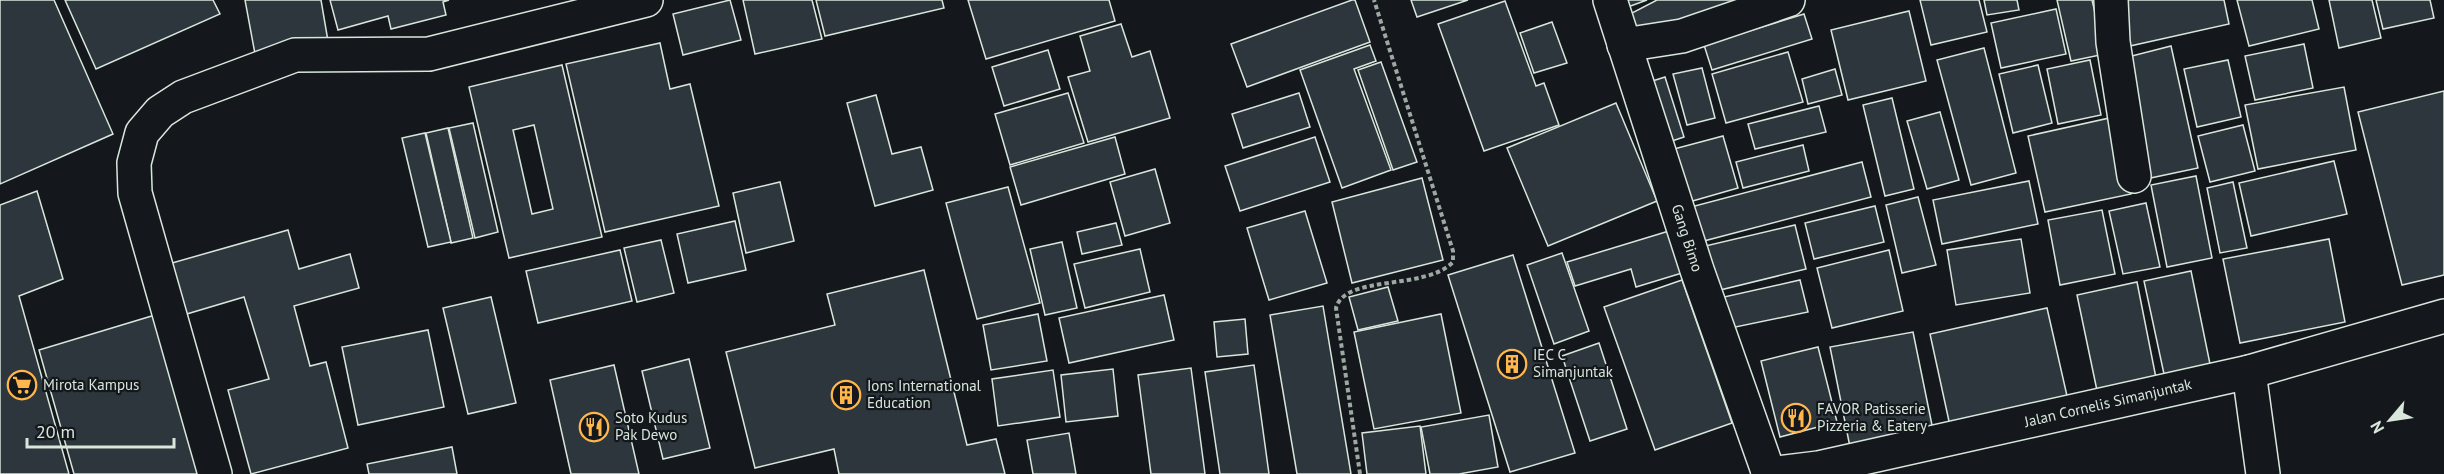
<svg xmlns="http://www.w3.org/2000/svg" width="2444" height="474" viewBox="0 0 2444 474" font-family="'PT Sans',sans-serif">
<style>
.building{fill:#2c363c;stroke:#d8e6dc;stroke-width:1.5;fill-rule:evenodd}
.lines{fill:none;stroke-linecap:round;stroke-linejoin:round}
.minor-casing{stroke:#d8e6dc;stroke-width:36}
.major-casing{stroke:#d8e6dc;stroke-width:36}
.path{stroke:#9da8a2;stroke-width:4;stroke-dasharray:4.5 3;stroke-linecap:butt}
.minor{stroke:#14181c;stroke-width:33}
.major{stroke:#14181c;stroke-width:33}
.labels{text-anchor:middle;stroke-width:4.5;stroke-linejoin:round;paint-order:stroke}
.street-label{font-size:15px;fill:#d8e6dc;stroke:#14181c}
.poi-label{font-size:15px;fill:#d8e6dc;stroke:#14181c;text-anchor:start}
</style>
<rect width="100%" height="100%" fill="#14181c"/>
<g class="building">
<polygon points="0,0 54,0 113,134 0,184"/>
<polygon points="65,0 213,0 220,14 96,69"/>
<polygon points="245,0 321,0 328,41 255,54"/>
<polygon points="330,0 449,0 443,2 446,15 391,29 388,16 338,30"/>
<polygon points="730,0 741,40 683,55 673,14"/>
<polygon points="743,0 812,0 822,39 755,54"/>
<polygon points="816,0 942,0 944,8 825,36"/>
<polygon points="968,0 1109,0 1115,21 986,59"/>
<polygon points="1352,0 1355,0 1370,42 1247,87 1231,44"/>
<polygon points="1411,0 1468,0 1417,17"/>
<polygon points="1610,0 1647,0 1614,12"/>
<polygon points="1657,0 1737,0 1638,39 1630,14"/>
<polygon points="1920,0 1979,0 1987,32 1931,45"/>
<polygon points="1984,0 2017,0 2019,10 1987,15"/>
<polygon points="2057,0 2092,0 2105,54 2071,61"/>
<polygon points="2116,0 2224,0 2229,24 2121,48"/>
<polygon points="2237,0 2312,0 2319,29 2249,46"/>
<polygon points="2329,0 2372,0 2381,38 2339,48"/>
<polygon points="2376,0 2430,0 2434,18 2383,29"/>
<polygon points="1505,1 1536,86 1544,83 1559,125 1484,151 1438,24"/>
<polygon points="2056,9 2066,54 2001,68 1991,23"/>
<polygon points="1909,11 1926,81 1848,100 1831,30"/>
<polygon points="1804,14 1812,39 1712,70 1704,45"/>
<polygon points="1552,22 1567,63 1534,73 1520,33"/>
<polygon points="1121,24 1132,57 1150,51 1170,118 1088,142 1068,77 1090,71 1080,36"/>
<polygon points="660,43 670,89 690,84 719,206 605,232 566,64"/>
<polygon points="2304,44 2313,88 2255,100 2245,56"/>
<polygon points="1370,45 1376,61 1354,69 1391,170 1342,188 1300,70"/>
<polygon points="2171,46 2198,168 2141,180 2120,59"/>
<polygon points="1984,48 2016,173 1971,185 1937,60"/>
<polygon points="1048,50 1060,89 1004,106 992,67"/>
<polygon points="1788,52 1803,102 1726,123 1712,74"/>
<polygon points="2090,60 2101,115 2058,124 2047,69"/>
<polygon points="2228,60 2241,117 2197,127 2184,69"/>
<polygon points="1381,62 1417,162 1393,170 1358,70"/>
<path d="M562 65 602 237 509 258 469 87ZM534 125 553 209 532 214 513 130Z"/>
<polygon points="2038,65 2052,123 2013,133 1999,74"/>
<polygon points="1702,68 1715,118 1687,125 1673,74"/>
<polygon points="1835,69 1842,95 1808,104 1802,79"/>
<polygon points="1665,77 1684,137 1660,145 1640,85"/>
<polygon points="2344,87 2356,150 2258,169 2245,105"/>
<polygon points="2444,91 2444,275 2402,285 2358,112"/>
<polygon points="1068,93 1084,143 1010,165 995,114"/>
<polygon points="1299,93 1310,127 1243,148 1232,114"/>
<polygon points="876,95 892,154 921,147 933,190 875,206 847,103"/>
<polygon points="1892,98 1914,189 1885,196 1863,105"/>
<polygon points="1616,103 1657,201 1548,246 1507,148"/>
<polygon points="1819,106 1826,132 1755,149 1748,124"/>
<polygon points="1940,112 1959,180 1927,189 1907,121"/>
<polygon points="2114,117 2131,194 2045,212 2028,136"/>
<polygon points="473,123 498,232 475,238 449,128"/>
<polygon points="2243,125 2255,171 2210,182 2198,136"/>
<polygon points="448,128 473,238 451,243 426,133"/>
<polygon points="425,133 451,242 428,247 402,138"/>
<polygon points="1723,136 1738,188 1689,202 1674,149"/>
<polygon points="1115,137 1125,174 1021,205 1010,167"/>
<polygon points="1315,137 1330,182 1240,211 1225,166"/>
<polygon points="1803,145 1809,171 1743,188 1736,162"/>
<polygon points="2334,161 2347,214 2251,236 2239,183"/>
<polygon points="1862,162 1871,197 1700,242 1691,207"/>
<polygon points="1155,169 1170,223 1125,236 1110,182"/>
<polygon points="2196,176 2212,258 2167,267 2151,185"/>
<polygon points="1422,178 1443,260 1352,283 1332,202"/>
<polygon points="2029,181 2038,224 1942,244 1933,200"/>
<polygon points="780,182 794,241 746,253 733,193"/>
<polygon points="2233,182 2247,248 2220,253 2207,188"/>
<polygon points="1008,187 1040,303 977,319 946,203"/>
<polygon points="37,191 63,279 19,296 69,474 0,474 0,205"/>
<polygon points="1918,197 1936,265 1902,273 1886,205"/>
<polygon points="2146,203 2160,267 2123,274 2109,211"/>
<polygon points="1875,206 1884,242 1814,259 1805,223"/>
<polygon points="2102,210 2115,274 2060,285 2048,220"/>
<polygon points="1305,211 1327,283 1269,300 1247,228"/>
<polygon points="735,221 746,270 688,283 677,234"/>
<polygon points="1116,223 1122,245 1082,254 1077,232"/>
<polygon points="1795,225 1806,269 1712,292 1701,247"/>
<polygon points="288,230 299,269 350,254 359,288 294,306 310,366 326,362 348,448 251,474 228,390 269,379 244,297 180,316 165,265"/>
<polygon points="1669,231 1682,273 1636,287 1631,269 1575,286 1567,262"/>
<polygon points="2021,239 2030,293 1956,305 1947,250"/>
<polygon points="2329,239 2345,322 2240,343 2223,259"/>
<polygon points="661,240 674,293 637,302 624,248"/>
<polygon points="1062,242 1077,308 1045,315 1030,249"/>
<polygon points="1140,249 1150,292 1085,308 1074,264"/>
<polygon points="620,250 632,301 538,323 526,271"/>
<polygon points="1889,250 1903,311 1832,328 1817,268"/>
<polygon points="1562,253 1589,331 1554,344 1527,265"/>
<polygon points="1513,255 1575,453 1510,472 1448,275"/>
<polygon points="924,270 967,445 996,439 1005,474 839,474 834,449 755,468 726,352 835,325 827,294"/>
<polygon points="2191,271 2210,364 2164,374 2144,281"/>
<polygon points="1682,280 1732,423 1655,450 1604,307"/>
<polygon points="1800,280 1808,312 1726,329 1715,299"/>
<polygon points="2137,282 2158,388 2099,400 2077,295"/>
<polygon points="1388,287 1398,321 1358,330 1349,297"/>
<polygon points="1164,295 1174,340 1069,363 1059,318"/>
<polygon points="491,297 516,403 468,414 443,308"/>
<polygon points="1323,306 1351,474 1297,474 1270,315"/>
<polygon points="2047,308 2070,409 1952,435 1930,334"/>
<polygon points="1038,314 1047,361 991,370 983,325"/>
<polygon points="1441,314 1461,413 1374,429 1354,332"/>
<polygon points="155,315 202,474 74,474 39,350"/>
<polygon points="1245,319 1248,354 1217,357 1214,322"/>
<polygon points="428,330 444,407 358,425 342,347"/>
<polygon points="1913,332 1933,430 1850,447 1830,347"/>
<polygon points="1599,343 1627,429 1590,441 1562,356"/>
<polygon points="1818,347 1837,422 1780,437 1761,361"/>
<polygon points="689,359 710,448 663,459 642,371"/>
<polygon points="614,365 639,474 571,474 550,380"/>
<polygon points="1254,365 1269,474 1220,474 1205,372"/>
<polygon points="1191,368 1205,474 1151,474 1138,375"/>
<polygon points="1113,369 1118,416 1066,422 1061,375"/>
<polygon points="1053,370 1060,417 998,426 992,379"/>
<polygon points="1489,415 1498,467 1459,474 1430,474 1421,427"/>
<polygon points="1420,426 1426,474 1367,474 1362,433"/>
<polygon points="1069,433 1076,474 1033,474 1027,440"/>
<polygon points="452,447 457,474 369,474 367,464"/>
</g>
<g class="lines">
<g class="minor-casing">
<g id="minor">
<polyline points="1610,0 1697,270 1769,474"/>
<polyline points="2111,0 2113,42 2134,176"/>
<polyline points="1624,45 1682,36 1788,0"/>
<polyline points="2249,372 2263,474"/>
<polyline points="215,474 135,193 134,163 142,133 160,112 183,97 295,55 429,54 646,0"/>
</g>
</g>
<g class="major-casing">
<polyline id="major" points="1768,474 1818,468 2249,372 2444,316"/>
</g>
<path class="path" d="M1360 474 1336 308C1345 274 1425 291 1453 262V251L1374 0"/>
<use href="#minor" class="minor"/>
<use href="#major" class="major"/>
</g>
<defs>
<g id="building-ring" transform="scale(1.5)"><circle r="9.5" fill="#14181c" stroke="#ffb74d" stroke-width="1.5"/><path d="M-4-6H4V6H1V3H-1V6H-4ZM-2.5-4.3h1.7v1.8h-1.7ZM.8-4.3h1.7v1.8H.8ZM-2.5-1h1.7V.8h-1.7ZM.8-1h1.7V.8H.8Z" fill="#ffb74d"/></g>
<g id="supermarket-ring" transform="scale(1.5)"><circle r="9.5" fill="#14181c" stroke="#ffb74d" stroke-width="1.5"/><path d="M-6-5.5h2.5l.6 2H6L4.5 2H-2.5L-4.4-4H-6ZM-1.5 3.2a1.3 1.3 0 1 0 .1 0ZM3 3.2a1.3 1.3 0 1 0 .1 0Z" fill="#ffb74d"/></g>
<g id="restaurant-ring" transform="scale(1.5)"><circle r="9.5" fill="#14181c" stroke="#ffb74d" stroke-width="1.5"/><path d="M-5-6h1v4h1v-4h1v4h1v-4h1v5L-1.5 .5V6h-2V.5L-5-1ZM5-6V6H3V1.5H1.5Q1.5-4 5-6Z" fill="#ffb74d"/></g>
</defs>
<g fill-rule="evenodd">
<use href="#building-ring" x="1512" y="364"/>
<use href="#supermarket-ring" x="22" y="385"/>
<use href="#building-ring" x="846" y="395"/>
<use href="#restaurant-ring" x="1796" y="418"/>
<use href="#restaurant-ring" x="594" y="427"/>
</g>
<g class="labels">
<g class="street-label">
<text transform="translate(1687 238) rotate(72)" y="5">Gang Bimo</text>
<text transform="translate(2108 403) rotate(-13)" y="5">Jalan Cornelis Simanjuntak</text>
</g>
<g class="poi-label">
<text x="1533" y="360">IEC C<tspan x="1533" dy="17">Simanjuntak</tspan></text>
<text x="43" y="390">Mirota Kampus</text>
<text x="867" y="391">Ions International<tspan x="867" dy="17">Education</tspan></text>
<text x="1817" y="414">FAVOR Patisserie<tspan x="1817" dy="17">Pizzeria &amp; Eatery</tspan></text>
<text x="615" y="423">Soto Kudus<tspan x="615" dy="17">Pak Dewo</tspan></text>
</g>
</g>
<g transform="translate(2390 420) rotate(241)" stroke="#14181c" stroke-width="4.5" paint-order="stroke">
<path d="M0-4.5L10 22L0 15L-10 22Z" fill="#d8e6dc"/>
<text y="-9" font-size="16" font-weight="bold" text-anchor="middle" fill="#d8e6dc">N</text>
</g>
<path d="M27 438v9h147v-9" fill="none" stroke="#d8e6dc" stroke-width="3"/>
<text x="36" y="438" font-size="18" fill="#d8e6dc" stroke="#14181c" stroke-width="4.5" paint-order="stroke">20 m</text>
</svg>
